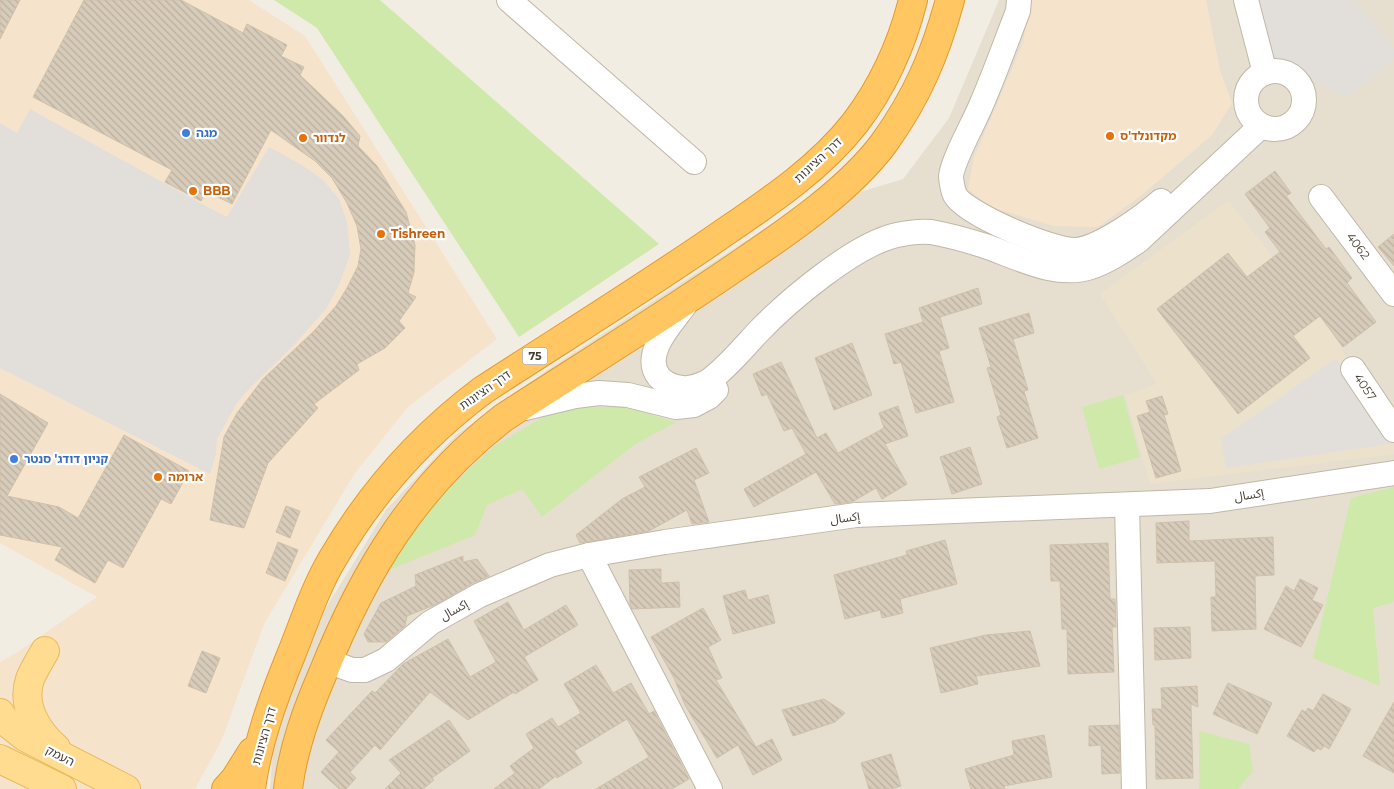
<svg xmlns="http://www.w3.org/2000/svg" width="1394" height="789" viewBox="0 0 1394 789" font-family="Montserrat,'Noto Sans Arabic','Noto Sans Hebrew',sans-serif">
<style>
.residential{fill:#e6dfd0}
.commercial{fill:#f6e3cc}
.education{fill:#ece2cb}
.grass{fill:#cee9a9}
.parking{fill:#e2dfdb}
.building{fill:url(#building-back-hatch);stroke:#cfc0aa}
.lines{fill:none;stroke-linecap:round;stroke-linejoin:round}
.minor-casing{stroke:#c1b7a8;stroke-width:26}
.major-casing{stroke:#e8ba5a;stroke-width:30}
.highway-casing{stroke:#e49b2b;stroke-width:30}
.minor{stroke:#fff;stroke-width:24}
.major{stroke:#ffdc8f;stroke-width:28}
.highway{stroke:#ffc661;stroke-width:28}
.shop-dot{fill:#3f7fe0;stroke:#fff;stroke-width:2}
.food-dot{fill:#e8710a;stroke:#fff;stroke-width:2}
.labels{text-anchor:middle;stroke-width:4.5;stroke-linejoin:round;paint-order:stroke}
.shield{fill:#fff;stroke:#7c7770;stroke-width:1}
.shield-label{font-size:11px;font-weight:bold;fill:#443d33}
.shop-label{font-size:12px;font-weight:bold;fill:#366cbe;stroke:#fff;text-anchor:start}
.food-label{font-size:12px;font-weight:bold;fill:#c56008;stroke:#fff;text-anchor:start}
.street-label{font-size:12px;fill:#443d33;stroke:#fff}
</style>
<defs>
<pattern id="building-back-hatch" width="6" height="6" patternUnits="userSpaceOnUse" patternTransform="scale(1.25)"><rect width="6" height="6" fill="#d7cbba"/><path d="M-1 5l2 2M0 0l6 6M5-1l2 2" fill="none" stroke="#baafa0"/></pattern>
</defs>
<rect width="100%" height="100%" fill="#f2ede2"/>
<polygon class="residential" points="999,0 1394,0 1394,789 270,789 274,736 324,611 386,510 456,435 549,369 787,214 903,179 949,118"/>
<g class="commercial">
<polygon points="0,0 249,0 305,36 497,339 408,407 355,473 264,624 221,742 195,789 0,789 0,662 19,651 97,597 0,543"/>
<polygon points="1030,0 1206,0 1220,71 1232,103 1212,135 1143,194 1098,227 1054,226 990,207 968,189 974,157 1023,43"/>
</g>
<polygon class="education" points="1228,201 1328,326 1394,443 1394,454 1150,484 1125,395 1157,384 1100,294"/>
<g class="grass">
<polygon points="274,0 380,0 659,244 519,337 317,28"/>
<polygon points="1123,395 1140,457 1099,469 1082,407"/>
<polygon points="623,406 676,422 634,445 542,517 522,489 487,505 475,535 379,574 440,496 494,446 557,409"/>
<polygon points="1394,487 1394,602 1373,608 1380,686 1313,658 1351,498"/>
<polygon points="1199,731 1249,744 1253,771 1238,789 1199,789"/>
</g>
<g class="parking">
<polygon points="1255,0 1354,0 1394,48 1394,60 1347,98 1269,57"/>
<polygon points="30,109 204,205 227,217 269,147 302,165 323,180 339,199 347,222 350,255 339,285 326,309 291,348 250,388 237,403 217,439 216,454 210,474 0,368 0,123 17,133"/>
<polygon points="1336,358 1390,444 1226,468 1221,439"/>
</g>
<g class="building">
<polygon points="0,0 20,0 0,39"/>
<polygon points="84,0 181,0 243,33 247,24 287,45 281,56 304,67 300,75 343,116 360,136 358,146 377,166 406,212 415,245 414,272 408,293 416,297 399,321 405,328 385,348 357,364 359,370 314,404 318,408 268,463 244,528 210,520 224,437 237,413 263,379 314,331 336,306 347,288 358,266 361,249 357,226 347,203 332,178 315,161 271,130 232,204 206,191 201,201 165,182 172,170 33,97"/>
<polygon points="1275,171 1291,193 1286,196 1326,249 1329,247 1352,278 1347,283 1376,322 1343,347 1320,316 1293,336 1310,358 1238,414 1157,309 1228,253 1247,277 1280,252 1265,232 1270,228 1245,194"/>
<polygon points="1394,234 1394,266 1378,247"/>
<polygon points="978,288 982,304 940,317 949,348 939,351 954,402 916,413 901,362 894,364 885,334 923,322 919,308"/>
<polygon points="1029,313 1034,333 1013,339 1028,390 1024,391 1038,438 1007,448 997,417 1001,415 987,368 991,367 979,328"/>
<polygon points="852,343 872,395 834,410 815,358"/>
<polygon points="781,362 817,438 826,433 838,453 884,428 879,413 898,406 908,436 885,444 907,484 882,499 876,488 852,502 835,504 816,472 754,507 744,489 806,454 792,428 784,431 767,394 762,396 753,374"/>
<polygon points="0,394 48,423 7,496 59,507 78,518 124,435 189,471 171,504 161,499 123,568 108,560 95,583 55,560 62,547 0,535"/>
<polygon points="1162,396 1168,414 1164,415 1181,471 1156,478 1137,416 1150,412 1146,401"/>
<polygon points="970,447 982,484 952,494 940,457"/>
<polygon points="696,448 709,473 694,480 709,522 692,524 687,510 649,531 580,543 576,535 622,499 645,487 639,477"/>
<polygon points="286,506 300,511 290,538 276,532"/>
<polygon points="1189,521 1189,541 1273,537 1274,575 1255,576 1256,629 1212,631 1211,597 1216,597 1215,561 1157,563 1156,523"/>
<polygon points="945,540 957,584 900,599 903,613 882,618 880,610 845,619 834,575 907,555 906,551"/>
<polygon points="278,542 298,550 285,581 266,573"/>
<polygon points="1108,543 1110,599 1115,599 1116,627 1112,627 1114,672 1068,674 1067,629 1062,629 1060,581 1051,581 1050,545"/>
<polygon points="463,556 463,562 477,559 489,576 473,583 437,604 407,616 405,626 386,642 368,642 364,634 381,603 416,586 415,575"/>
<polygon points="661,569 661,583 679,582 680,607 632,609 630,604 629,570"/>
<polygon points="1300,579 1318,588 1312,600 1323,605 1301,647 1264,629 1286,586 1294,591"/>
<polygon points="745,590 748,600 768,595 775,623 733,634 723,596"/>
<polygon points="508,602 524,630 566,605 578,625 524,657 538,680 515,694 514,692 468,720 430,692 380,750 375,745 350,772 356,778 346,789 339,789 321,772 339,752 326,740 372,691 375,693 403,664 448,639 470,677 496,662 474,621"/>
<polygon points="703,608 721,640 708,647 722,678 716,680 756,747 772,739 782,760 753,775 738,745 717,758 685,705 674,678 651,637"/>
<polygon points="1190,627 1191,658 1155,660 1154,628"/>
<polygon points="1030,631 1040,666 976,676 978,684 941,693 930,648 986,635"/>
<polygon points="202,651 220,658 206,693 188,686"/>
<polygon points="596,665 613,693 631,683 649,714 654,711 689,779 672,789 596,789 649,757 627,719 574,751 582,763 557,778 556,776 539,789 494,789 515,773 510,766 534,748 526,734 552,718 558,727 581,713 564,684"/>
<polygon points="1228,683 1272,703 1257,734 1213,714"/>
<polygon points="1197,686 1198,707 1191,704 1193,778 1156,779 1155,725 1153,725 1152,709 1162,709 1161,688"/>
<polygon points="1323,694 1351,709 1329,749 1324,746 1321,750 1317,748 1314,752 1287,736 1302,710 1306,712 1308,708 1313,711"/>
<polygon points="824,699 845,713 835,722 793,736 782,710"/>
<polygon points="1394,702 1394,773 1363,756"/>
<polygon points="449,720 470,751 432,778 434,780 423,789 385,789 401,773 389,760"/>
<polygon points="1119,725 1120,773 1102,774 1101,745 1089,746 1089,726"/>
<polygon points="1044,735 1052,777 1004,786 1005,789 971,789 965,769 1014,755 1012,741"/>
<polygon points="891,754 901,786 891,789 869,789 861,763"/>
</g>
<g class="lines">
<g class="minor-casing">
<g id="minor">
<polyline points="509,0 694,162"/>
<path d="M1019 0 1018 11C1006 42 995 73 982 103 975 121 953 159 951 176 951 180 953 191 955 195 965 214 1055 252 1077 250 1101 247 1143 217 1161 201"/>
<polyline points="1246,0 1265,73"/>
<circle cx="1275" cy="100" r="29"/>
<polyline points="1321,197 1394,294"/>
<path d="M685 305C672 323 641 354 659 377 665 384 673 387 682 388 691 389 699 386 707 382 724 371 744 347 758 332 788 301 855 244 897 235 906 233 921 231 931 232 947 235 966 240 982 245 1016 256 1054 279 1091 267 1108 261 1123 251 1138 241L1261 126"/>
<polyline points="1353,369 1394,430"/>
<polyline points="525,408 575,396 599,393 628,395 676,407 694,405 709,397 716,390"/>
<polyline points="1127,505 1134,789"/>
<polyline points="589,555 710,789"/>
<polyline points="327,661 352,670 365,670 386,660 430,623 480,595 550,565 589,555 665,542 856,515 1210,501 1394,473"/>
</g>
</g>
<g class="major-casing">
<g id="major">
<path d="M45 651C40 660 34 669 30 679 21 706 37 731 56 748"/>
<polyline points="0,713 6,722 25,737 126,789"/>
<polyline points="0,759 62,789"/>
</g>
</g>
<g class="highway-casing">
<g id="highway">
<polyline points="226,789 235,779 252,752"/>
<path d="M251 789C257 743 273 699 291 655 304 623 315 588 333 558 371 493 423 435 483 390 563 338 644 288 722 234 769 202 820 168 855 123 883 86 902 44 913 0"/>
<path d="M288 789C293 748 307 710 323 673 364 571 415 486 503 418 583 366 665 316 743 262 790 230 850 189 884 143 917 97 935 55 950 0"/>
</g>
</g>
<use href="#minor" class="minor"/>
<use href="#major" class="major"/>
<use href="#highway" class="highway"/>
</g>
<g class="shop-dot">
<circle cx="186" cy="133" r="5"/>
<circle cx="14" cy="459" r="5"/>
</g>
<g class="food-dot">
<circle cx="1110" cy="136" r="5"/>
<circle cx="303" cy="138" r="5"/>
<circle cx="193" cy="191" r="5"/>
<circle cx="381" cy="234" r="5"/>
<circle cx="158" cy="477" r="5"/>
</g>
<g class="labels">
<rect class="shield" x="522.5" y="347.5" width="25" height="17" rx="4"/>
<g class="shield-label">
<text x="535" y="360">75</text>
</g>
<g class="shop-label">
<text x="196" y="137">מגה</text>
<text x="24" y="463">קניון דודג' סנטר</text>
</g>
<g class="food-label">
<text x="1120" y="140">מקדונלד'ס</text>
<text x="313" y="142">לנדוור</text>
<text x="203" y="195">BBB</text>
<text x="391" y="238">Tishreen</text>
<text x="168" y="481">ארומה</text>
</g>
<g class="street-label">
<text transform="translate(818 160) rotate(-43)" y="4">דרך הציונות</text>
<text transform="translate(1358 246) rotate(53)" y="4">4062</text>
<text transform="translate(1365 387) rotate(56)" y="4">4057</text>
<text transform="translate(485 390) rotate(-35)" y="4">דרך הציונות</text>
<text transform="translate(1249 495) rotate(-9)" y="4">إكسال</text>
<text transform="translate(845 518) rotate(-7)" y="4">إكسال</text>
<text transform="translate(454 610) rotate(-29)" y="4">إكسال</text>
<text transform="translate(264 736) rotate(-74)" y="4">דרך הציונות</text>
<text transform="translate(60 756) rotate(27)" y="4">העמק</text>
</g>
</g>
</svg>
